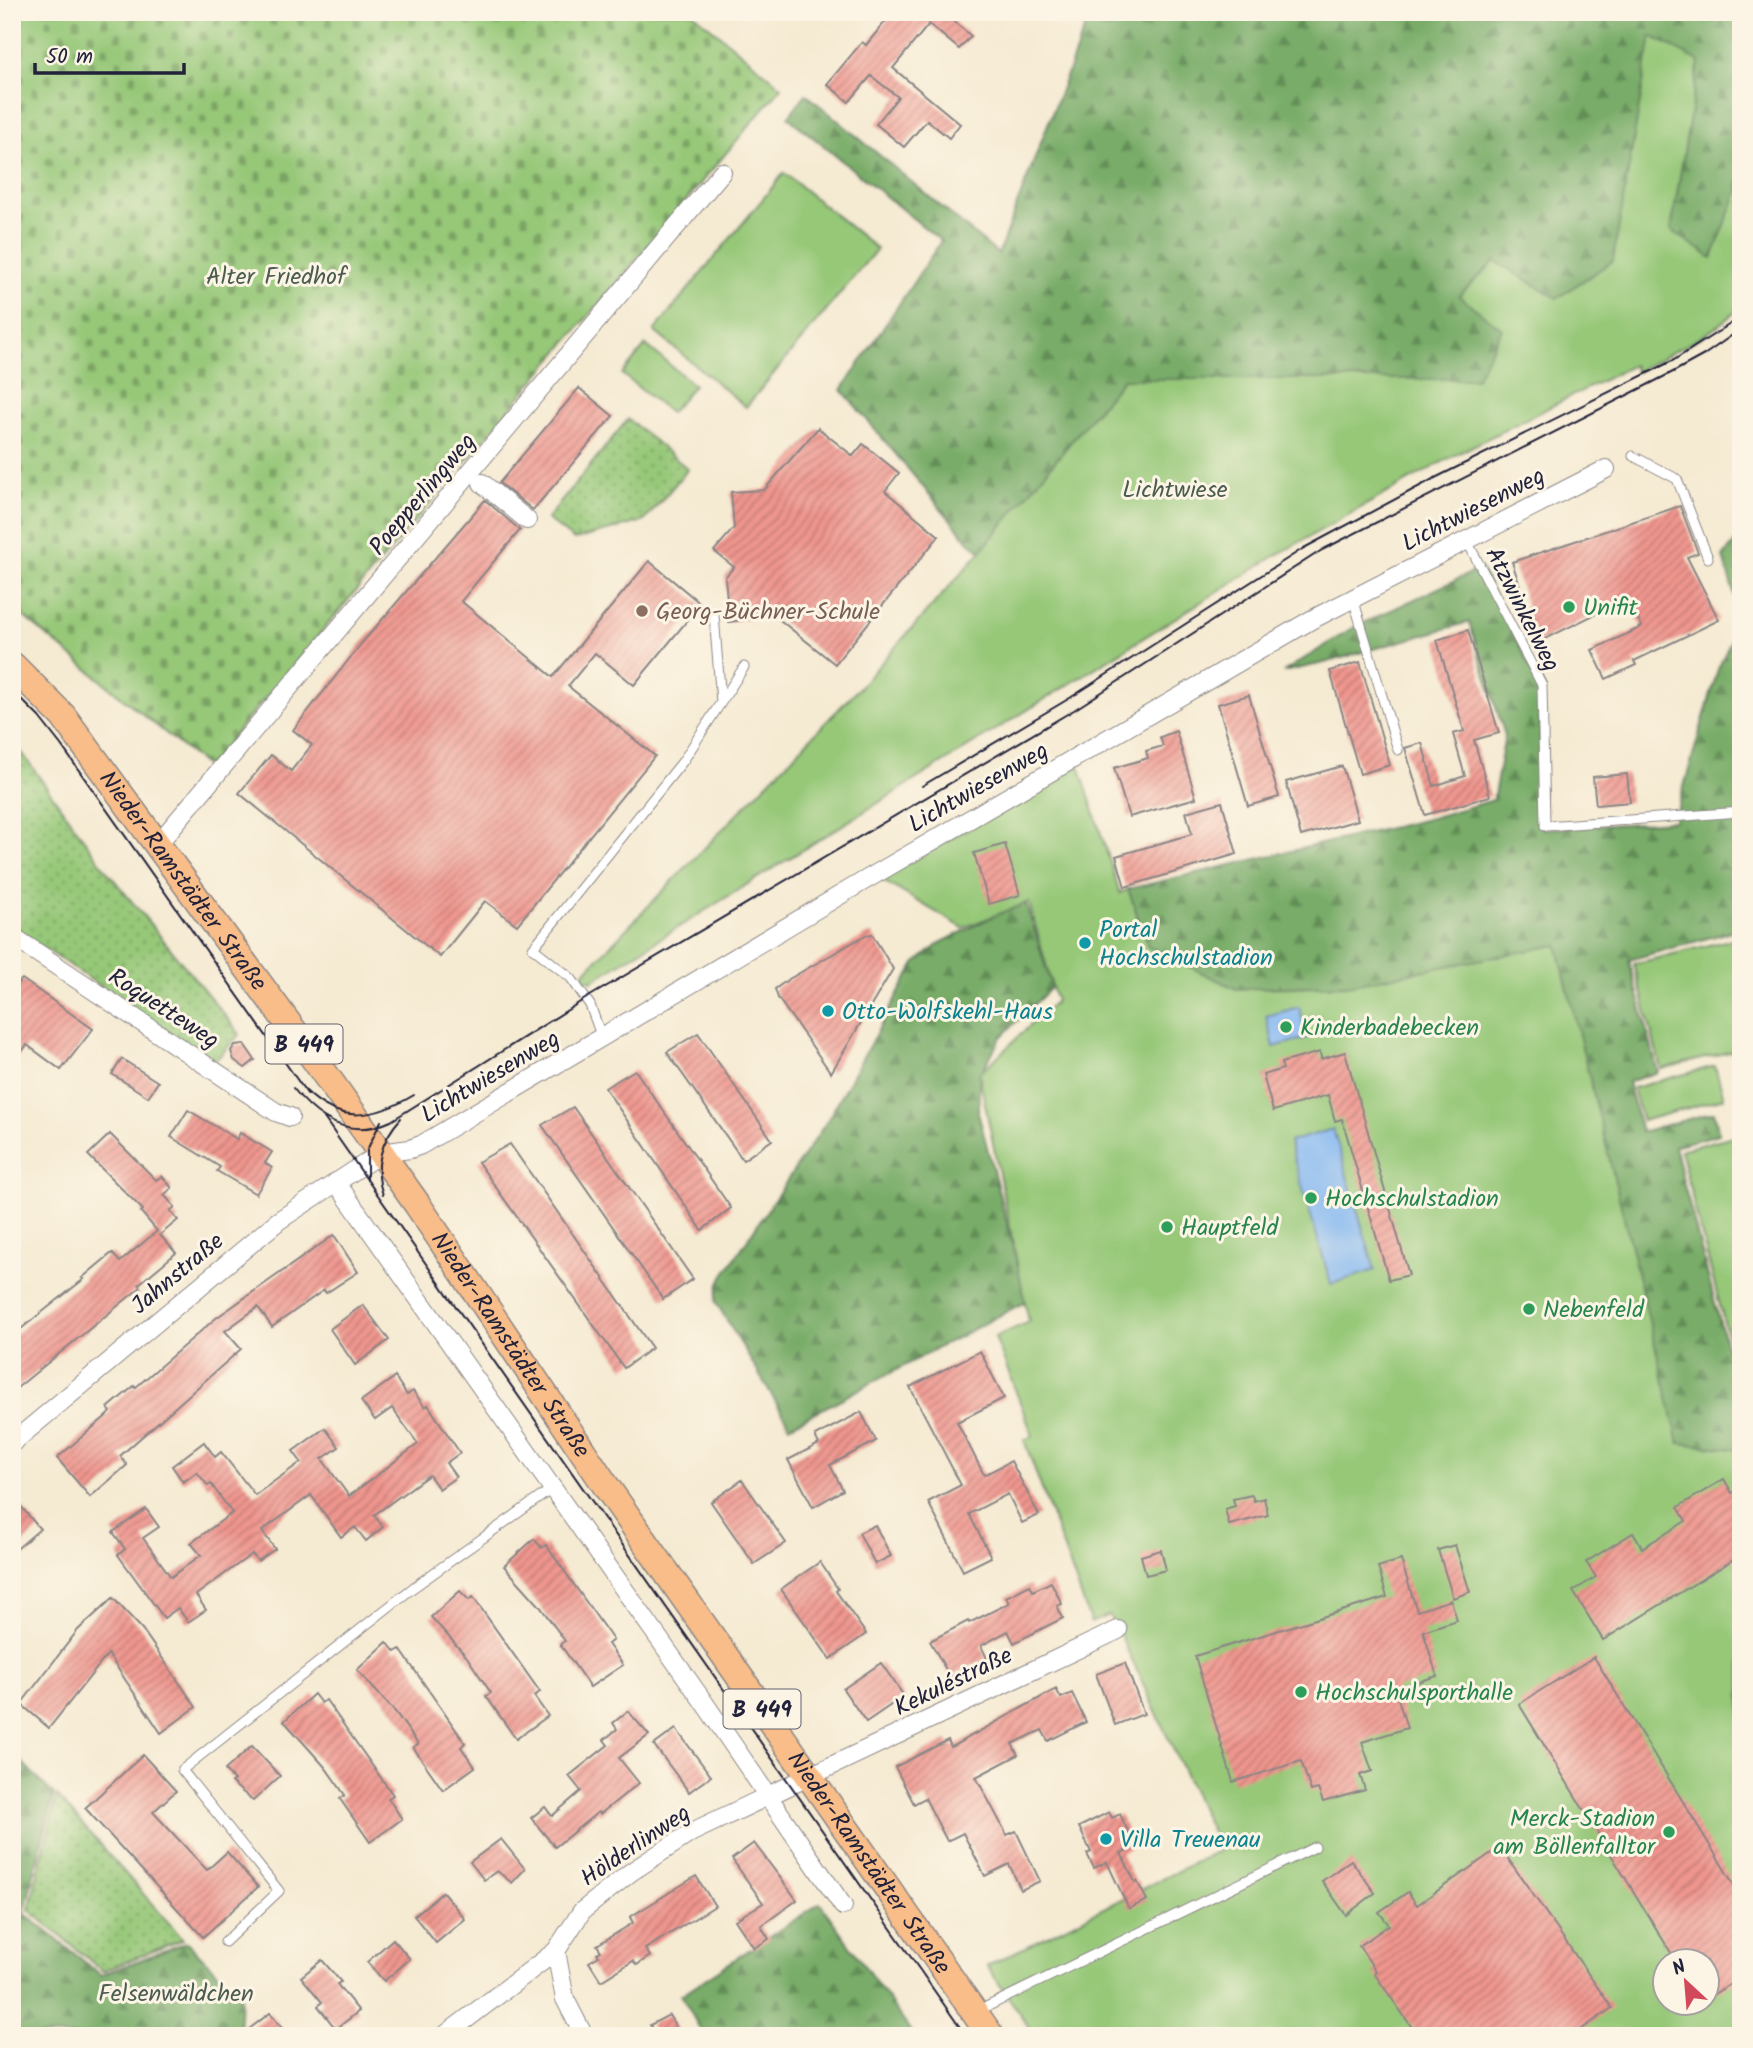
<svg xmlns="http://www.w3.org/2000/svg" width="1753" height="2048" viewBox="0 0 1753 2048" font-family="Kalam,sans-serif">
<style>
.grass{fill:url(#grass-dots);stroke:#5c755a;stroke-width:2}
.forest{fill:url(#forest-firs);stroke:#4d6752;stroke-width:2}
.cemetery{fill:url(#cemetery-stones);stroke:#5c755a;stroke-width:2}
.park{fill:#96c878;stroke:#5c755a;stroke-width:2;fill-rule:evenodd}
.water{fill:#84b8f2;stroke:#536d96;stroke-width:2}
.building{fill:url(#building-hatch)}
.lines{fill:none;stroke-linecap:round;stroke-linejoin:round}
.lane-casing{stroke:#8c8686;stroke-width:11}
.street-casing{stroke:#8c8686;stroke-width:20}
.primary-casing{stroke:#8c8686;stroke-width:29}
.lane{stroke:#fff;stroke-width:9}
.street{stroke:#fff;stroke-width:18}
.primary{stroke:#f8bd88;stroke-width:26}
.tram{stroke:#22223b;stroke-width:2}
.leisure-dot{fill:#2e9e5b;stroke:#fcf5e5;stroke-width:2.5}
.education-dot{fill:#8d6e63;stroke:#fcf5e5;stroke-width:2.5}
.culture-dot{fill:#0f9aa8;stroke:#fcf5e5;stroke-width:2.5}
.labels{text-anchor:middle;stroke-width:6;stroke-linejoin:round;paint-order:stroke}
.shield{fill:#fcf5e5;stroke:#63616e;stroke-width:2}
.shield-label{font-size:23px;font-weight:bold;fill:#22223b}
.park-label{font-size:24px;fill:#4b5c50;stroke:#fcf5e5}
.street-label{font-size:24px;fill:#22223b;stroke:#fcf5e5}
.leisure-label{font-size:24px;fill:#27864d;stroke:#fcf5e5;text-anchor:start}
.education-label{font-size:24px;fill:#785e54;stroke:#fcf5e5;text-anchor:start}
.culture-label{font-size:24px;fill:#0d838f;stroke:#fcf5e5;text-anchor:start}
</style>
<defs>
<pattern id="grass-dots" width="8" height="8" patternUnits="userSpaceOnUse" patternTransform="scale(1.75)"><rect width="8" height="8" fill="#96c878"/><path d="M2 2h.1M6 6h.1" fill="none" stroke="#7aa264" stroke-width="1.8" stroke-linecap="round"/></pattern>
<pattern id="forest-firs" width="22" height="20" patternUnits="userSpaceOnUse" patternTransform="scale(1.75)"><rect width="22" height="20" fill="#78ac68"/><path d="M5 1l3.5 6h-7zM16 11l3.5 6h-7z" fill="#628c57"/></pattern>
<pattern id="cemetery-stones" width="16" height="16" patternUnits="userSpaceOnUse" patternTransform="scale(1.75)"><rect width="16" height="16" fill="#96c878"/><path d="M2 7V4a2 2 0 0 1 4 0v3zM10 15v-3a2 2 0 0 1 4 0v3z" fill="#7aa264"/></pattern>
<pattern id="building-hatch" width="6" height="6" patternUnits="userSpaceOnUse" patternTransform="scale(1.75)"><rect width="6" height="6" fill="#ef968e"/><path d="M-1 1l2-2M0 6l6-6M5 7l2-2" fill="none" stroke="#c17a75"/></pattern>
</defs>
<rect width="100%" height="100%" fill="#fcf5e5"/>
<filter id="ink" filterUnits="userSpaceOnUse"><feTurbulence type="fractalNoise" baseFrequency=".0143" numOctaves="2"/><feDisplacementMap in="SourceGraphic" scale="14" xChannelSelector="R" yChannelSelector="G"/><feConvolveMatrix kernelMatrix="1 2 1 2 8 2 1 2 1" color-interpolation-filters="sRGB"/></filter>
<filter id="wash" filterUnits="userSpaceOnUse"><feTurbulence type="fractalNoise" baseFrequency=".00686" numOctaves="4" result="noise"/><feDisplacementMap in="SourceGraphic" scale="28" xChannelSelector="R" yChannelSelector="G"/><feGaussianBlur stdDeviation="1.57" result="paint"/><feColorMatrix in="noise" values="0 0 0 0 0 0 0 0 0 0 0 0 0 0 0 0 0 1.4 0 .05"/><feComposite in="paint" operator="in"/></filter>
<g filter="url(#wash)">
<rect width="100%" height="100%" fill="#f5ead2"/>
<g class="grass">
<polygon points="628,419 688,469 644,521 574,540 547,519"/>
<polygon points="12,739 106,870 240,1034 213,1063 25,935 12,924"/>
<polygon points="57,1796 183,1939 103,1971 29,1910"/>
</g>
<g class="forest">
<polygon points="1091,12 1741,12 1741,184 1712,259 1671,230 1699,61 1613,261 1557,298 1502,329 1476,379 1123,379 981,551 970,543 842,390 941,241 788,117 806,94 998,254"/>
<polygon points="1741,535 1741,617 1723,557"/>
<polygon points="1481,568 1539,686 1543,829 1674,821 1718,669 1741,618 1741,941 1737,930 1629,960 1658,1072 1628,1082 1641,1132 1714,1112 1719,1134 1674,1146 1741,1403 1741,1466 1685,1466 1348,985 1236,989 1148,947 1128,889 1424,820 1493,800 1505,736 1469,622 1324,663 1283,672 1355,627"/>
<polygon points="1025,900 1052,987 1001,1037 980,1075 978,1112 1027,1301 790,1426 716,1302 719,1282 827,1121 915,964 940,943"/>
<polygon points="12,1752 54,1795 24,1913 101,1975 187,1942 241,1997 239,2036 12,2036"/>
<polygon points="820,1903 914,2036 704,2036 681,1995"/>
</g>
<polygon class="cemetery" points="12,12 692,12 782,87 207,767 12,607"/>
<g class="park">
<polygon points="1651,36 1699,61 1671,230 1712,258 1741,184 1741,308 1708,333 1636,372 1633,365 1455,455 1275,556 592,981 579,978 858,689 981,551 1123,379 1476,379 1502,329 1459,296 1495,261 1557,298 1613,261"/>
<polygon points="784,173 877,249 746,407 654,331"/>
<polygon points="646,345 694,385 670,413 622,374"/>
<path d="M1079 765 1120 893 1128 889 1148 947 1236 989 1348 985 1557 945 1679 1443 1741 1450V2036H1035L987 1966 1220 1850 1118 1630 1109 1615 1091 1623 1024 1440 1033 1436 995 1337 1029 1322 979 1074 1056 1001 1029 902 963 928 880 879ZM1666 1960H1708V2002H1666Z"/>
<polygon points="1737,938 1741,953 1741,1049 1661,1069 1634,964"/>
<polygon points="1715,1066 1724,1098 1642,1121 1633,1088"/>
<polygon points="1741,1134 1741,1388 1680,1150"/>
</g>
<g class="water">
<polygon points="1299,1007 1307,1038 1274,1047 1266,1016"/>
<polygon points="1333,1129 1375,1270 1331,1284 1289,1142"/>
</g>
<g id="blocks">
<g class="building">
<polygon points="893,12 943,12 971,36 959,49 929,24 893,68 960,124 949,138 927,120 904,147 876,124 898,97 871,76 849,102 827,84 862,42 866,45"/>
<polygon points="579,388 613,416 533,510 499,483"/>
<polygon points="818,428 853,456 863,444 899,473 885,491 939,536 835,664 761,605 749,619 729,622 725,577 734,567 714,551 734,528 731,492 764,490"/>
<polygon points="485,500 520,530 461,601 553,677 649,561 701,604 634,685 595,653 568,686 655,756 517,925 485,901 440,957 239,793 271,755 291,771 312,745 293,730 362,643"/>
<polygon points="1680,506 1698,553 1687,557 1719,620 1634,661 1636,665 1606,679 1592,650 1642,627 1628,598 1533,645 1517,612 1527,607 1512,562"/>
<polygon points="1468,630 1499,733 1474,740 1490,796 1425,815 1405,748 1422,743 1434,786 1465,776 1453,734 1464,731 1437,640"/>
<polygon points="1360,662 1390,765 1360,774 1330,671"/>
<polygon points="1249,695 1279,797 1248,806 1218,704"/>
<polygon points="1176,731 1196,798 1129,817 1114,768 1148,758 1146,751 1163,746 1160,737"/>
<polygon points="1342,766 1358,820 1301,836 1286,782"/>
<polygon points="1627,774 1630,802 1596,805 1593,777"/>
<polygon points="1222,802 1237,854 1125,887 1116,856 1192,834 1186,812"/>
<polygon points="1005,844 1020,895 989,904 974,853"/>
<polygon points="872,934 893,969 831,1073 778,998 775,989 789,979 866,935"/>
<polygon points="22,979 93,1029 61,1070 27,1045 12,1064 12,989"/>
<polygon points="698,1033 772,1140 743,1160 667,1052"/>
<polygon points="244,1044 255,1060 245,1068 234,1060 231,1051 235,1045"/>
<polygon points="1320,1052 1321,1059 1345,1052 1409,1275 1389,1280 1342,1119 1335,1121 1328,1095 1273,1111 1263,1075 1283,1069 1281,1063"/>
<polygon points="122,1059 158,1082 148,1097 112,1074"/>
<polygon points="635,1070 731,1208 702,1230 605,1088"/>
<polygon points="573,1107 693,1279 663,1299 542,1125"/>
<polygon points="188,1110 237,1139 240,1133 272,1152 265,1163 272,1168 256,1194 217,1171 220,1167 171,1137"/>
<polygon points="110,1134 156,1180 162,1176 172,1188 164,1195 175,1207 170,1211 178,1220 160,1235 176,1253 139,1284 141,1287 12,1392 12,1336 84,1279 82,1278 112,1253 120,1262 157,1231 141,1212 143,1210 88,1155"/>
<polygon points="510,1144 652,1348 624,1368 478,1162"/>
<polygon points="334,1235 358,1272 326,1293 324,1290 272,1327 258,1307 225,1331 241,1349 120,1456 127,1465 90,1497 57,1458 111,1412 108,1408 134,1386 135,1388 216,1318"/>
<polygon points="363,1305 389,1340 355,1365 330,1329"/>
<polygon points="980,1351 1004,1398 957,1422 984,1475 1011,1461 1039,1515 1022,1523 1008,1494 969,1514 991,1557 963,1571 928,1502 961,1485 910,1387"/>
<polygon points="395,1377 407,1395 413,1391 425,1407 428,1405 460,1453 446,1463 456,1477 439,1489 429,1475 374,1515 383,1527 366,1541 355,1527 341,1537 311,1495 262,1531 275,1549 258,1561 252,1554 196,1595 206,1610 188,1622 178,1608 164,1618 118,1555 125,1549 113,1532 146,1509 159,1527 143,1538 171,1577 201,1555 191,1543 232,1513 211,1484 208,1486 197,1472 183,1482 172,1466 204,1442 215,1457 221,1452 255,1495 301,1462 293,1451 325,1428 339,1447 322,1459 349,1496 418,1444 392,1408 375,1420 361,1401"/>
<polygon points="861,1412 876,1441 830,1465 843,1490 813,1507 788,1460 819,1444 815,1436"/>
<polygon points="1724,1479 1732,1493 1741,1487 1741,1555 1603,1640 1573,1591 1596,1577 1586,1562 1633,1533 1642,1548 1686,1521 1678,1507"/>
<polygon points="742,1480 786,1543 754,1564 711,1502"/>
<polygon points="1252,1495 1254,1501 1264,1498 1268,1515 1229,1525 1225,1509 1235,1506 1233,1499"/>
<polygon points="12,1496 40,1529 12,1553"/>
<polygon points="875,1525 891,1556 875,1564 859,1533"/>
<polygon points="534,1539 542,1548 546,1545 613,1640 608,1644 623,1665 590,1687 560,1644 565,1641 539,1605 504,1566"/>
<polygon points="1455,1545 1470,1592 1453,1598 1438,1550"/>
<polygon points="1161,1550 1166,1570 1146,1575 1141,1556"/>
<polygon points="1401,1560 1417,1611 1451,1600 1457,1620 1423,1631 1437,1676 1395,1689 1407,1728 1362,1742 1372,1771 1360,1775 1365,1790 1323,1802 1318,1789 1311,1791 1301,1761 1233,1782 1195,1656 1387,1597 1378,1567"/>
<polygon points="820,1562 838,1589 836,1591 866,1634 830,1659 781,1589"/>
<polygon points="1051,1582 1062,1604 1057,1606 1063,1618 1014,1643 1008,1631 981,1646 987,1658 950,1677 930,1641 968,1621 969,1623 1009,1603 1006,1597 1030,1585 1033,1591"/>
<polygon points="460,1591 469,1600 473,1597 540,1692 534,1696 548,1716 516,1739 486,1696 491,1693 467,1657 431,1617"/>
<polygon points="113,1598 142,1629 196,1707 161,1733 108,1654 49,1728 21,1704 78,1630"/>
<polygon points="387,1642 395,1652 400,1649 465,1743 461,1747 475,1767 443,1790 413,1747 418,1744 396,1713 357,1670"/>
<polygon points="1594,1657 1741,1896 1741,1978 1707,1998 1707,1961 1676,1961 1519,1704"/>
<polygon points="881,1663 904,1696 866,1722 843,1689"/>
<polygon points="1125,1663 1144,1714 1115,1725 1096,1674"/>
<polygon points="1056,1689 1061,1698 1072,1693 1086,1722 1048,1741 1042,1730 1012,1744 1018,1755 976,1777 1007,1835 1016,1831 1040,1881 1021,1890 1009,1864 985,1876 963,1833 947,1841 925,1798 914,1804 895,1767 948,1740 951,1747"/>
<polygon points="314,1694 321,1703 326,1700 393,1795 388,1798 402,1819 370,1842 340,1799 345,1795 325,1767 284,1721"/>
<polygon points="628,1711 649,1735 619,1758 639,1783 600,1814 598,1812 555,1847 531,1818 545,1807 552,1816 581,1791 569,1776 608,1745 604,1740 617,1729 613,1723"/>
<polygon points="676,1729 711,1776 689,1792 654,1745"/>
<polygon points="252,1746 280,1776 253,1801 231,1782 234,1780 225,1770"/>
<polygon points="143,1755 176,1791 153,1812 207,1870 227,1852 258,1887 203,1937 85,1808"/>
<polygon points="1109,1812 1112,1818 1120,1814 1131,1838 1125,1841 1130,1849 1121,1853 1135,1882 1137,1881 1147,1900 1129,1909 1107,1862 1094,1868 1087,1854 1091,1852 1079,1827"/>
<polygon points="501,1839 525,1869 512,1883 497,1871 484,1880 470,1862"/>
<polygon points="754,1843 797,1900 761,1926 769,1939 754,1948 735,1920 763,1903 732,1859"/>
<polygon points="1500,1847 1612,2008 1572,2036 1418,2036 1374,1973 1376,1971 1359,1946 1389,1925 1379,1912 1408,1892 1417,1905"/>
<polygon points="1351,1860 1375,1893 1346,1915 1322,1881"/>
<polygon points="696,1876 715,1906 645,1949 650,1956 637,1965 633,1961 601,1981 589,1962 599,1956 597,1953 601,1951 597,1945 633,1923 630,1917"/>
<polygon points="443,1892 465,1919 436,1943 414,1916"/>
<polygon points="393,1939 410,1959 384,1981 367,1962"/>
<polygon points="322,1960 341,1982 337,1984 359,2011 336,2029 318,2006 322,2002 301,1977"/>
<polygon points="270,2013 288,2036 240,2036"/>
<polygon points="669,2015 681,2036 656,2036 650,2025"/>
</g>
</g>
</g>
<g filter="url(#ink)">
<use href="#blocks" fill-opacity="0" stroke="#8c8686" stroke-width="2"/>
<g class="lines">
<g class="lane-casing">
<g id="lane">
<polyline points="1633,456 1677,479 1708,558"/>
<polyline points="1466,539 1542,685 1545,823"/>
<polyline points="1353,598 1398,750"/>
<polyline points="714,615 721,702"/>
<polyline points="1545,826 1741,812"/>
<polyline points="602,1038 590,1005 571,978 533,948 683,761 744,667"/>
<polyline points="225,1942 279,1891 182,1770 414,1587 553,1488"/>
<polyline points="976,2012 1315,1847"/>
</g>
</g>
<g class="street-casing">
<g id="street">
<polyline points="482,483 527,520"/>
<polyline points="157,845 722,172"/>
<polyline points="12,936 276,1112 290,1117"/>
<polyline points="336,1182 703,1701 843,1906"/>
<polyline points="12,1443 278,1221 381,1153 410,1149 421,1145 862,882 1311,620 1606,469"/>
<polyline points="556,1951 565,1999 584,2036"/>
<polyline points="444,2036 556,1951 582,1911 631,1872 692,1832 1118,1630"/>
</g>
</g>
<g class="primary-casing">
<g id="primary">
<path id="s1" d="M12 665 63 716 315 1060 417 1204 606 1486 991 2036"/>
</g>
</g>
<use href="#lane" class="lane"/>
<use href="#street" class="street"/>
<use href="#primary" class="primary"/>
<g class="tram">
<polyline points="12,690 39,717 61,745 308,1095"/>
<polyline points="922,786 1070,698 1304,548 1435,478 1674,360 1741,317"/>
<path d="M293 1088C318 1120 350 1140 391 1121L585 999 1074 710 1322 550 1673 372 1704 355 1741 329"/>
<path d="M306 1091C340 1125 376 1118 414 1095"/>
<polyline points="324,1118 966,2036"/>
<polyline points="367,1180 367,1150 381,1121"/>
<path d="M383 1195C373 1167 381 1140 401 1118"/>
</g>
</g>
</g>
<g class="leisure-dot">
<circle cx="1569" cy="607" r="7"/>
<circle cx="1286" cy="1027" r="7"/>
<circle cx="1311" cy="1198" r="7"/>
<circle cx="1167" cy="1227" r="7"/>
<circle cx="1529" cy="1309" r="7"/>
<circle cx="1301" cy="1692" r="7"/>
<circle cx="1669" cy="1832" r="7"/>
</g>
<circle class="education-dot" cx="642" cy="611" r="7"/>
<g class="culture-dot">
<circle cx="1085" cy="943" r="7"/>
<circle cx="828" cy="1011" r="7"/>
<circle cx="1106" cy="1839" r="7"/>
</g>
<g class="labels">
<g class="shield">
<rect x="265.5" y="1024.5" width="77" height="39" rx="5"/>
<rect x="723.5" y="1689.5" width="77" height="39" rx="5"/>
</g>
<g class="shield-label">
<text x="304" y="1052">B 449</text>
<text x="762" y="1717">B 449</text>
</g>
<g class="park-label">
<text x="276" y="284">Alter Friedhof</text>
<text x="1175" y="497">Lichtwiese</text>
<text x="176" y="2001">Felsenwäldchen</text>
</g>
<g class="street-label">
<text transform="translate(422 494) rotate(-50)" y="8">Poepperlingweg</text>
<text transform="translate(1473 509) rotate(-27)" y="8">Lichtwiesenweg</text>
<text transform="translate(1523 609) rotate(63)" y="8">Atzwinkelweg</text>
<text transform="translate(978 787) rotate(-30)" y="8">Lichtwiesenweg</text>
<text dy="8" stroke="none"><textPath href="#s1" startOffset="276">Nieder-Ramstädter Straße</textPath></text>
<text transform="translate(164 1008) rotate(33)" y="8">Roquetteweg</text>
<text transform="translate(490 1076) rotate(-31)" y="8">Lichtwiesenweg</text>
<text transform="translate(177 1273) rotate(-40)" y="8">Jahnstraße</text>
<text dy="8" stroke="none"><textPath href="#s1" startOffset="844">Nieder-Ramstädter Straße</textPath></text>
<text transform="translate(953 1681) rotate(-26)" y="8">Kekuléstraße</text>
<text transform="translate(635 1845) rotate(-34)" y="8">Hölderlinweg</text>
<text dy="8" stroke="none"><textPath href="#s1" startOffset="1474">Nieder-Ramstädter Straße</textPath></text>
</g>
<g class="leisure-label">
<text x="1583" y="615">Unifit</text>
<text x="1300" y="1035">Kinderbadebecken</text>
<text x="1325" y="1206">Hochschulstadion</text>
<text x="1181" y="1235">Hauptfeld</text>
<text x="1543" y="1317">Nebenfeld</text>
<text x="1315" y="1700">Hochschulsporthalle</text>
<text x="1655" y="1826" text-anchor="end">Merck-Stadion<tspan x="1655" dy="28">am Böllenfalltor</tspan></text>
</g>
<g class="education-label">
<text x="656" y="619">Georg-Büchner-Schule</text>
</g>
<g class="culture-label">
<text x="1099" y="937">Portal<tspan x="1099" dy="28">Hochschulstadion</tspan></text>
<text x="842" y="1019">Otto-Wolfskehl-Haus</text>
<text x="1120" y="1847">Villa Treuenau</text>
</g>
</g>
<rect width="1753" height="2048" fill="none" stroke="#fcf5e5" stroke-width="42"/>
<g transform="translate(1686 1982) rotate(334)"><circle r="33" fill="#fcf5e5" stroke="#a5a1a1" stroke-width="2"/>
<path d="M0-5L12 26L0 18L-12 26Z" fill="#d1495b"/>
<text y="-10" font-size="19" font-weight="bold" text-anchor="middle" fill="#22223b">N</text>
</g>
<path d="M35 63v10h149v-10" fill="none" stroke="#22223b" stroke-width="3.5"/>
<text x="46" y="63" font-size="21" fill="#22223b" stroke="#fcf5e5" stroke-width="5" paint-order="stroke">50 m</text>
</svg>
